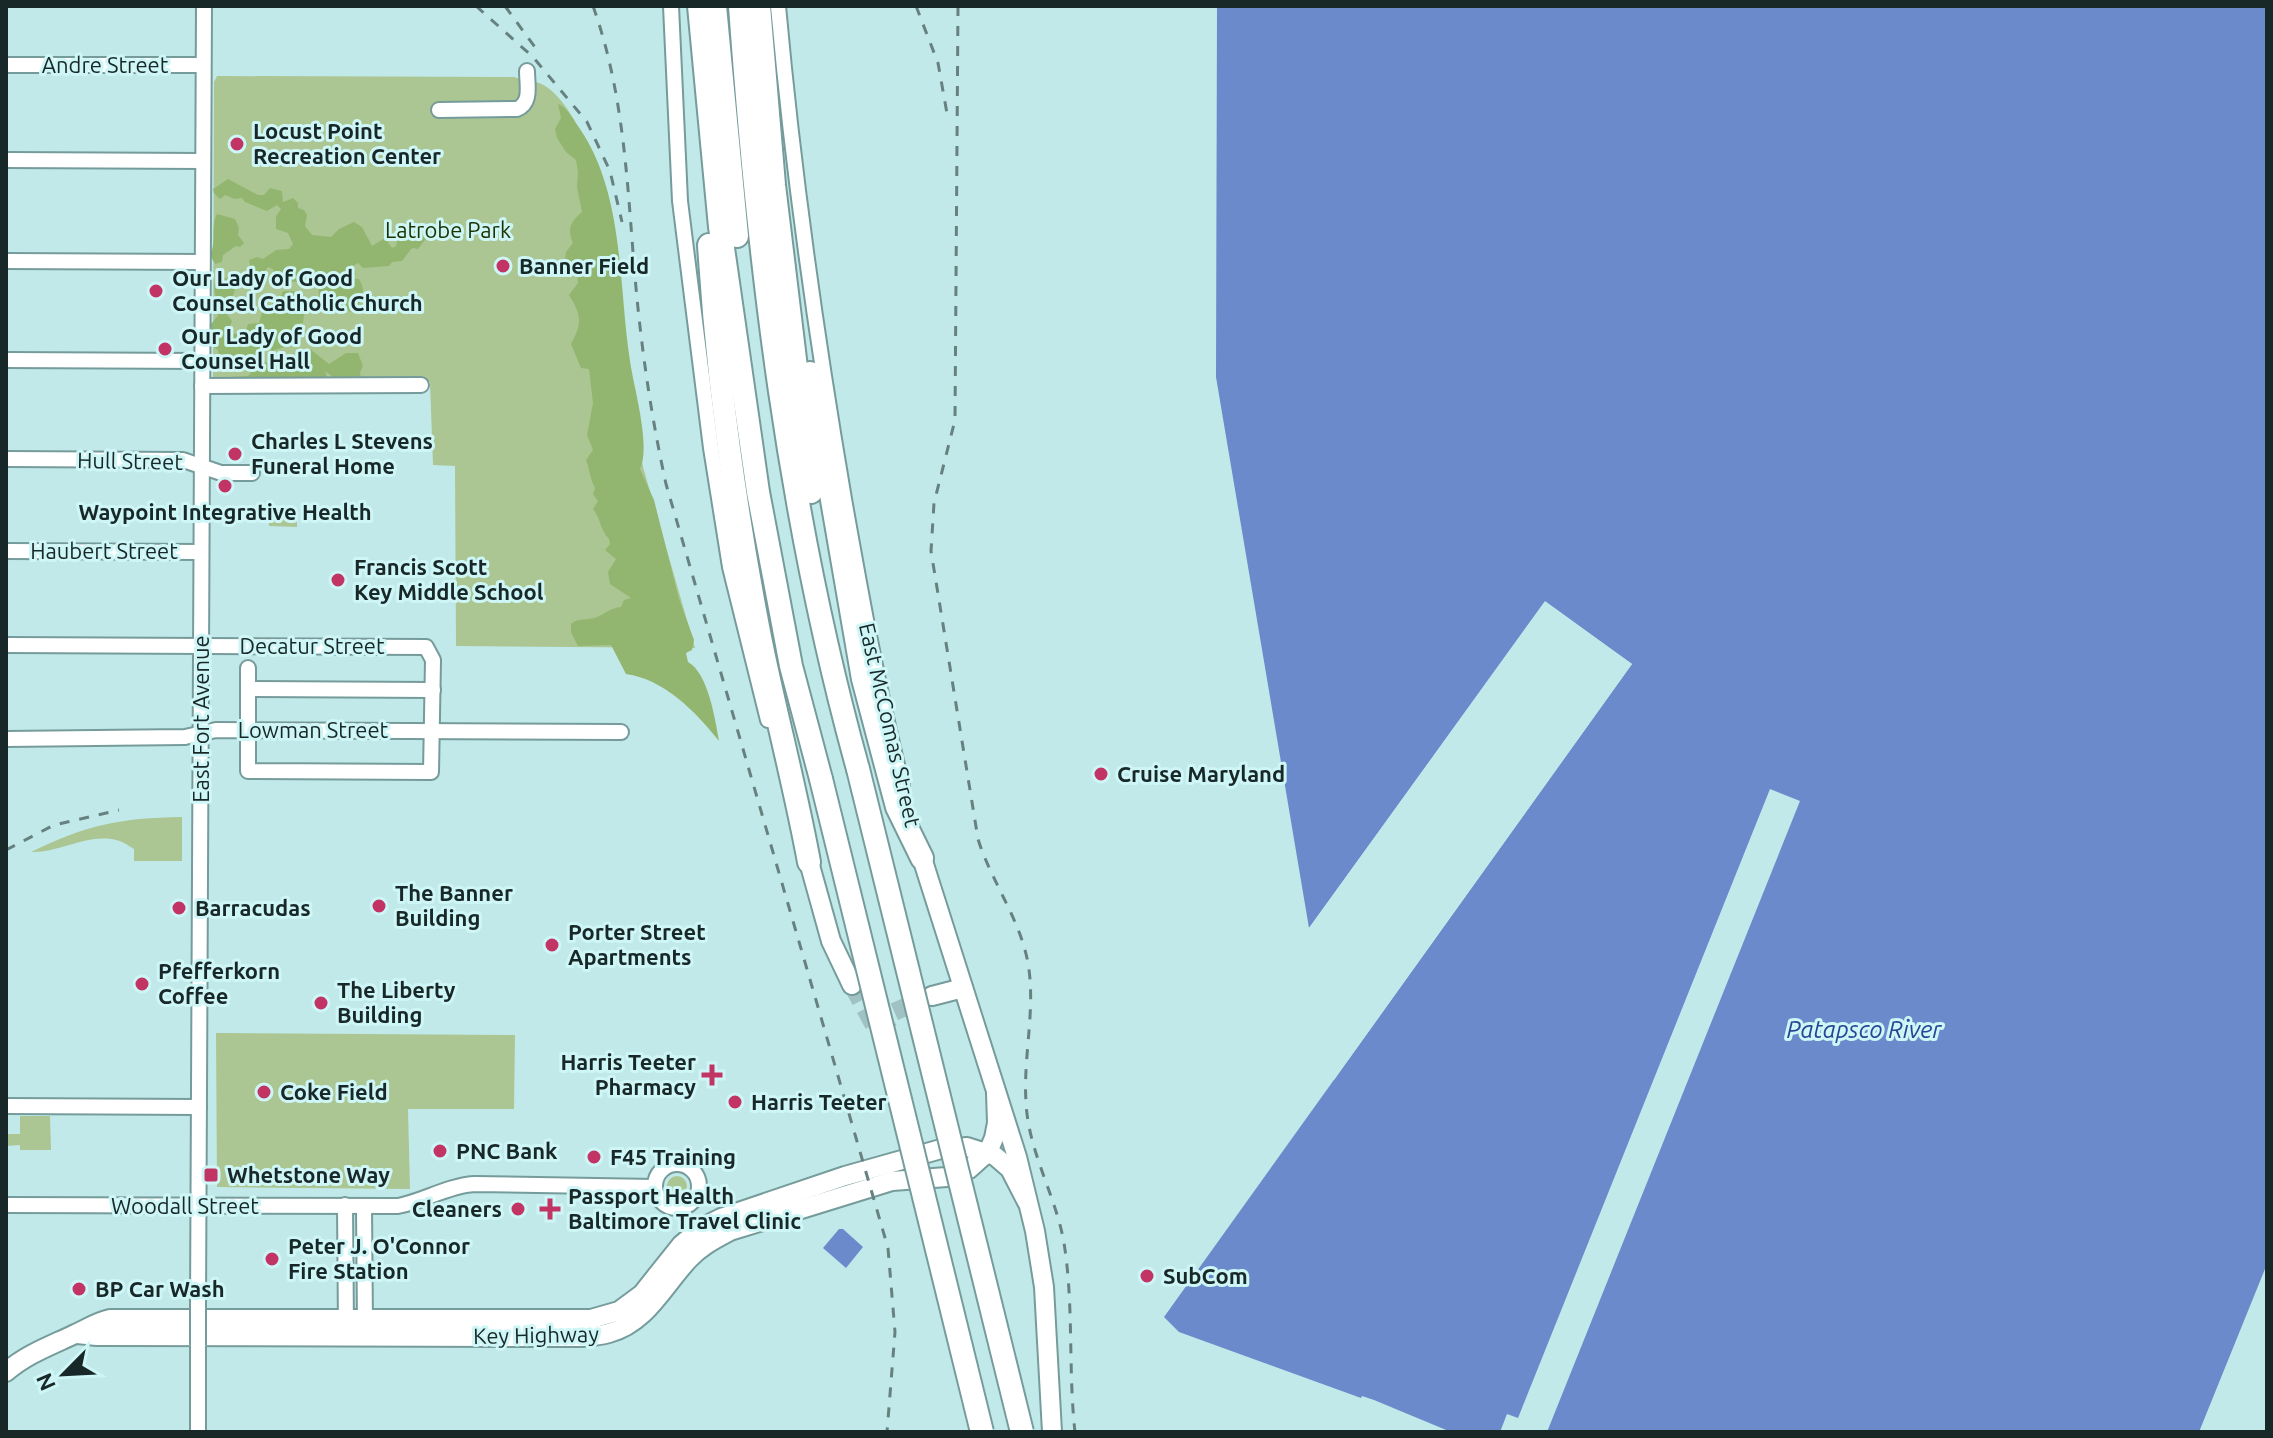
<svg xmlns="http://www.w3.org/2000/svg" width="2273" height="1438" viewBox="0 0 2273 1438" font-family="Ubuntu,sans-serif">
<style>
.green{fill:#abc693}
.forest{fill:#92b66f}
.water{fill:#6b8acc}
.pier{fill:#c2e9e9}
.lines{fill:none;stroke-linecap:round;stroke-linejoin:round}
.major-tunnel{stroke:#a0c2c2;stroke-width:18;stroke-dasharray:18 9;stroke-linecap:butt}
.minor-casing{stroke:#769b9b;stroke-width:18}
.major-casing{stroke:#769b9b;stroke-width:22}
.highway-casing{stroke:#769b9b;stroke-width:26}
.minor{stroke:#fff;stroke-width:14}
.major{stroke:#fff;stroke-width:18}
.highway{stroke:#fff;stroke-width:22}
.rail{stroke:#678181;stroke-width:3;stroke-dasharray:10 10;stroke-linecap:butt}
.minor-bridge-casing{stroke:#769b9b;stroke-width:18;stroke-linecap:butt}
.highway-bridge-casing{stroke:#769b9b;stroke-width:26;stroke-linecap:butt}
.minor-bridge{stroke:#fff;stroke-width:14}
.highway-bridge{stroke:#fff;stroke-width:22}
.poi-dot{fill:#c13464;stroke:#cff6f7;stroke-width:3}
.labels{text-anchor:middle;stroke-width:6;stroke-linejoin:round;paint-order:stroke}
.street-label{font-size:22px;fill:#182727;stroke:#cff6f7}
.poi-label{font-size:22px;font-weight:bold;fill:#182727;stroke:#cff6f7;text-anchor:start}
.park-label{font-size:22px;fill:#1c3200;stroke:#cff6f7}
.water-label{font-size:24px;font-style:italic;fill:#264695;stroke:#cff6f7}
</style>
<rect width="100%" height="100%" fill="#c2e9e9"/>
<g class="green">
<path d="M217 76 514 77C522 80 532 80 539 83 563 92 582 133 592 155L643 467 695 648 456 646 455 466 433 465 430 382 213 381 214 82Z"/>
<polygon points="269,510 297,510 297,527 269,526"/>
<path d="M182 817V861H134V849C129 846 122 841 116 840 88 833 59 853 31 852 87 825 119 818 182 817Z"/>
<polygon points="216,1033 515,1035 514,1109 408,1109 410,1189 217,1187"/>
<polygon points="20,1116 50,1116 51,1150 20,1150 20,1145 6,1146 6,1134 20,1134"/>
<circle cx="677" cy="1186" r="10"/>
</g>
<g class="forest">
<path d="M558 104C567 107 572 118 578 126 625 193 618 284 630 361 634 389 651 445 640 469L654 500 679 599 694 640 692 650 686 653 688 662C708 673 715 718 719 741 696 712 664 679 626 674L611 645 578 646 571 632V624C579 617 587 621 597 617 606 613 611 608 621 607L624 600 631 598 610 584 608 572 616 559 605 550 610 544 609 539C600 530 601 519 593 509L598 501 593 494 595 488C590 479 590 470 586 460L593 450 587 435 593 403 589 369 581 368 571 344C582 323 582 316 569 295L578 283 577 273 565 262 566 252 573 243C567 229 570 222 582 212L577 187 578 172 576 160 566 152 557 138 555 129 561 118Z"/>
<path d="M228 179 258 195H264L270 188 282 191 283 202 293 198 298 203V208L304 210 307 215 305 226 312 235 331 237 339 229 354 222 362 227 372 246 385 238 392 248 396 246 398 236 413 229 425 231 428 236 418 249 412 248 402 261 392 262 389 266 363 268 358 263 353 266 356 274 352 278 359 279C367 292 362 302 352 312 348 311 344 309 340 307 324 300 320 308 318 286L307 289 298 282 286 281 280 273H274L273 269 268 267 261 276 251 270 249 260 257 257 263 259 276 250 289 249 293 244 288 233 276 229V216L281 209 277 205 267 211 245 202 242 198 235 199 225 195 220 199 214 193 213 189Z"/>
<path d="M217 214 235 219 239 228 238 235 244 243 240 247 236 246 223 255 222 262 215 264 210 255C217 242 210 227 217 214Z"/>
<polygon points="223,278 231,279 236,286 232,299 233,310 226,313 232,321 228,331 235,334 246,330 248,324 259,323 262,313 272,307 272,303 278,302 283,291 293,291 306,298 309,311 304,315 303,323 294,324 294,340 288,346 272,351 264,341 262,359 268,364 275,361 285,367 287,362 295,363 297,357 310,349 329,364 346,353 358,353 363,366 360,372 361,380 339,382 325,371 328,380 228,380 230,377 248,376 251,373 245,370 243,363 234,360 226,364 220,363 218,350 210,344 209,340 213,334 210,325 218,316 214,285 216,280"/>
</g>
<g class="water">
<polygon points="1217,6 2267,6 2267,1264 2199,1432 1451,1432 1374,1400 1362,1396 1361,1398 1179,1332 1164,1317 1632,664 1545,602 1309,928 1216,377"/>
<polygon points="839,1229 843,1229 863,1247 846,1268 823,1248"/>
</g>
<g class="pier">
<polygon points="1545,601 1632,664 1334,1080 1333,1075 1626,665 1546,607 1310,932 1309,928"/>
<polygon points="1770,789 1800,801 1547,1432 1500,1432 1507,1414 1518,1418"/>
</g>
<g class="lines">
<g class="major-tunnel">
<polyline points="852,985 876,1029"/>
<polyline points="879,1034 894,1012 926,998"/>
</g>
<g class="minor-casing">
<g id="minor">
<polyline points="671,6 680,201 711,448 730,567 768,720"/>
<path d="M778 6C793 172 816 335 844 499 861 595 878 690 902 785"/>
<polyline points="6,65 203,65"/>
<path d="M439 110 517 109C532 103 527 85 527 71"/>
<polyline points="6,160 203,161"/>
<polyline points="6,261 202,262"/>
<polyline points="6,360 202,361"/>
<polyline points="202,386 421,385"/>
<polyline points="6,459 183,460 221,473 252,473"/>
<polyline points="6,551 201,552"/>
<polyline points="6,645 426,647 433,660 431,772 248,771 248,668"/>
<polyline points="248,689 433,690"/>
<polyline points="6,739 185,737 216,730 621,732"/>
<polyline points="6,1106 199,1107"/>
<circle cx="677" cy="1186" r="22"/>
<path d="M6 1205 398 1206C424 1201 447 1186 474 1184L655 1187"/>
<polyline points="345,1205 346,1329"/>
<polyline points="364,1206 365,1327"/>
<polyline points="198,1307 204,6"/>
<polyline points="198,1432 198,1345"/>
</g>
</g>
<g class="major-casing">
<g id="major">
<polyline points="922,858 1017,1157 1035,1231 1044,1287 1052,1432"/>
<polyline points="809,862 831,941 852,985"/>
<polyline points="932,996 963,988"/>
<path d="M77 1334 97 1336 553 1337C572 1337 591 1338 609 1333 647 1323 664 1285 689 1259 701 1246 715 1239 730 1231L892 1181 947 1177 969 1169 988 1152 994 1138 997 1123 996 1093"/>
<path d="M6 1372C27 1354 50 1346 75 1334 87 1329 96 1322 110 1319H591L619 1311 642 1294 681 1245 701 1228 721 1218 845 1176 941 1149 967 1147 995 1156 1010 1169 1027 1202"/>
</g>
</g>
<g class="highway-casing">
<g id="highway">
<polyline points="699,6 720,227 758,492 791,666 821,779"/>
<polyline points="715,6 737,236"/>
<path d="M740 6C758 262 789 521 858 769"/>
<polyline points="759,6 774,185 811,492"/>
<path d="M709 245C717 376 735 508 760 637 775 712 795 786 809 862"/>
<polyline points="810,373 863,679 897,807 922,858"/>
</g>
</g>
<use href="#minor" class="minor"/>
<use href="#major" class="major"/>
<use href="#highway" class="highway"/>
<g class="rail">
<polyline points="476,6 533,57 587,122 610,171 622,222"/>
<polyline points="505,6 537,50"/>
<path d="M593 6C623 90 627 177 634 265 640 339 650 411 666 484L888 1248 895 1332 887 1432"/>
<polyline points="916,6 938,63 948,119"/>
<path d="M958 6 955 420 934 503 931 551 978 839C991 881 1020 919 1028 963 1036 1009 1023 1056 1026 1102 1028 1151 1056 1196 1064 1243 1074 1305 1068 1370 1075 1432"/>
<polyline points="6,850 54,825 119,810"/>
</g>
<g class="minor-bridge-casing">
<polyline id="minor-bridge" points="198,1345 198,1307"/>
</g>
<g class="highway-bridge-casing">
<g id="highway-bridge">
<polyline points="858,769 1022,1432"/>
<polyline points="821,779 982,1432"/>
</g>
</g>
<use href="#minor-bridge" class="minor-bridge"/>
<use href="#highway-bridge" class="highway-bridge"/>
</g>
<g class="poi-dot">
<circle cx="237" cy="144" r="8"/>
<circle cx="503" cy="266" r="8"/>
<circle cx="156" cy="291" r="8"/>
<circle cx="165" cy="349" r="8"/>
<circle cx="235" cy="454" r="8"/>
<circle cx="225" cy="486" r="8"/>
<circle cx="338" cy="580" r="8"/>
<circle cx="1101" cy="774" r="8"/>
<circle cx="379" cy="906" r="8"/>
<circle cx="179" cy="908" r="8"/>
<circle cx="552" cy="945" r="8"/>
<circle cx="142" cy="984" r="8"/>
<circle cx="321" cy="1003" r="8"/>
<path d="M708 1063h8v8h8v8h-8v8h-8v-8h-8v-8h8z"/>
<circle cx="264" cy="1092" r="8"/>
<circle cx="735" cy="1102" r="8"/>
<circle cx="440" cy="1151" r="8"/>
<circle cx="594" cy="1157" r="8"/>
<rect x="203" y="1167" width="16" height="16" rx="4"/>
<circle cx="518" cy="1209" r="8"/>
<path d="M546 1197h8v8h8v8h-8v8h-8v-8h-8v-8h8z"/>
<circle cx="272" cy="1259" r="8"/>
<circle cx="1147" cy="1276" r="8"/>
<circle cx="79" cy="1289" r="8"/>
</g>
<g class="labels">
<g class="street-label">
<text x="105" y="73">Andre Street</text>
<text transform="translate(130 461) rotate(1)" y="8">Hull Street</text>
<text x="104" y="559">Haubert Street</text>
<text x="312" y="654">Decatur Street</text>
<text transform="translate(201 719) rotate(-90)" y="8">East Fort Avenue</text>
<text transform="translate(890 725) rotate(77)" y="8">East McComas Street</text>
<text x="313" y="738">Lowman Street</text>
<text x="185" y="1214">Woodall Street</text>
<text transform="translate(536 1335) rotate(-1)" y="8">Key Highway</text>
</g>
<g class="poi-label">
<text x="253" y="139">Locust Point<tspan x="253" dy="25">Recreation Center</tspan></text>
<text x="519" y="274">Banner Field</text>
<text x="172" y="286">Our Lady of Good<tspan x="172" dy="25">Counsel Catholic Church</tspan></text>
<text x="181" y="344">Our Lady of Good<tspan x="181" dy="25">Counsel Hall</tspan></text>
<text x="251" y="449">Charles L Stevens<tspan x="251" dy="25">Funeral Home</tspan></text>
<text x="225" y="520" text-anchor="middle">Waypoint Integrative Health</text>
<text x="354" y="575">Francis Scott<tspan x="354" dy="25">Key Middle School</tspan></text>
<text x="1117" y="782">Cruise Maryland</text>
<text x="395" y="901">The Banner<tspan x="395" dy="25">Building</tspan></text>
<text x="195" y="916">Barracudas</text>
<text x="568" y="940">Porter Street<tspan x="568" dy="25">Apartments</tspan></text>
<text x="158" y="979">Pfefferkorn<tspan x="158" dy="25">Coffee</tspan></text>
<text x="337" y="998">The Liberty<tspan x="337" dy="25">Building</tspan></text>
<text x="696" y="1070" text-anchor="end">Harris Teeter<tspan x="696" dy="25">Pharmacy</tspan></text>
<text x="280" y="1100">Coke Field</text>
<text x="751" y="1110">Harris Teeter</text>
<text x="456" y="1159">PNC Bank</text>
<text x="610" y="1165">F45 Training</text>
<text x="227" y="1183">Whetstone Way</text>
<text x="568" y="1204">Passport Health<tspan x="568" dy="25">Baltimore Travel Clinic</tspan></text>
<text x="502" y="1217" text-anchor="end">Cleaners</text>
<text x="288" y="1254">Peter J. O'Connor<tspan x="288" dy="25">Fire Station</tspan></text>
<text x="1163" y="1284">SubCom</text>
<text x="95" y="1297">BP Car Wash</text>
</g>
<g class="park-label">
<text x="448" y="238">Latrobe Park</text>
</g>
<g class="water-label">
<text x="1864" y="1038">Patapsco River</text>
</g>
</g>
<rect width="2273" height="1438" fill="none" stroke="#182727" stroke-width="16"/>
<g transform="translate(64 1374) rotate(246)" stroke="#cff6f7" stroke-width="6" paint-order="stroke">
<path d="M0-6L14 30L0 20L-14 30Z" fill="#182727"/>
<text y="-12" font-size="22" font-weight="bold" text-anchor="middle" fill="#182727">N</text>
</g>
</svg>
